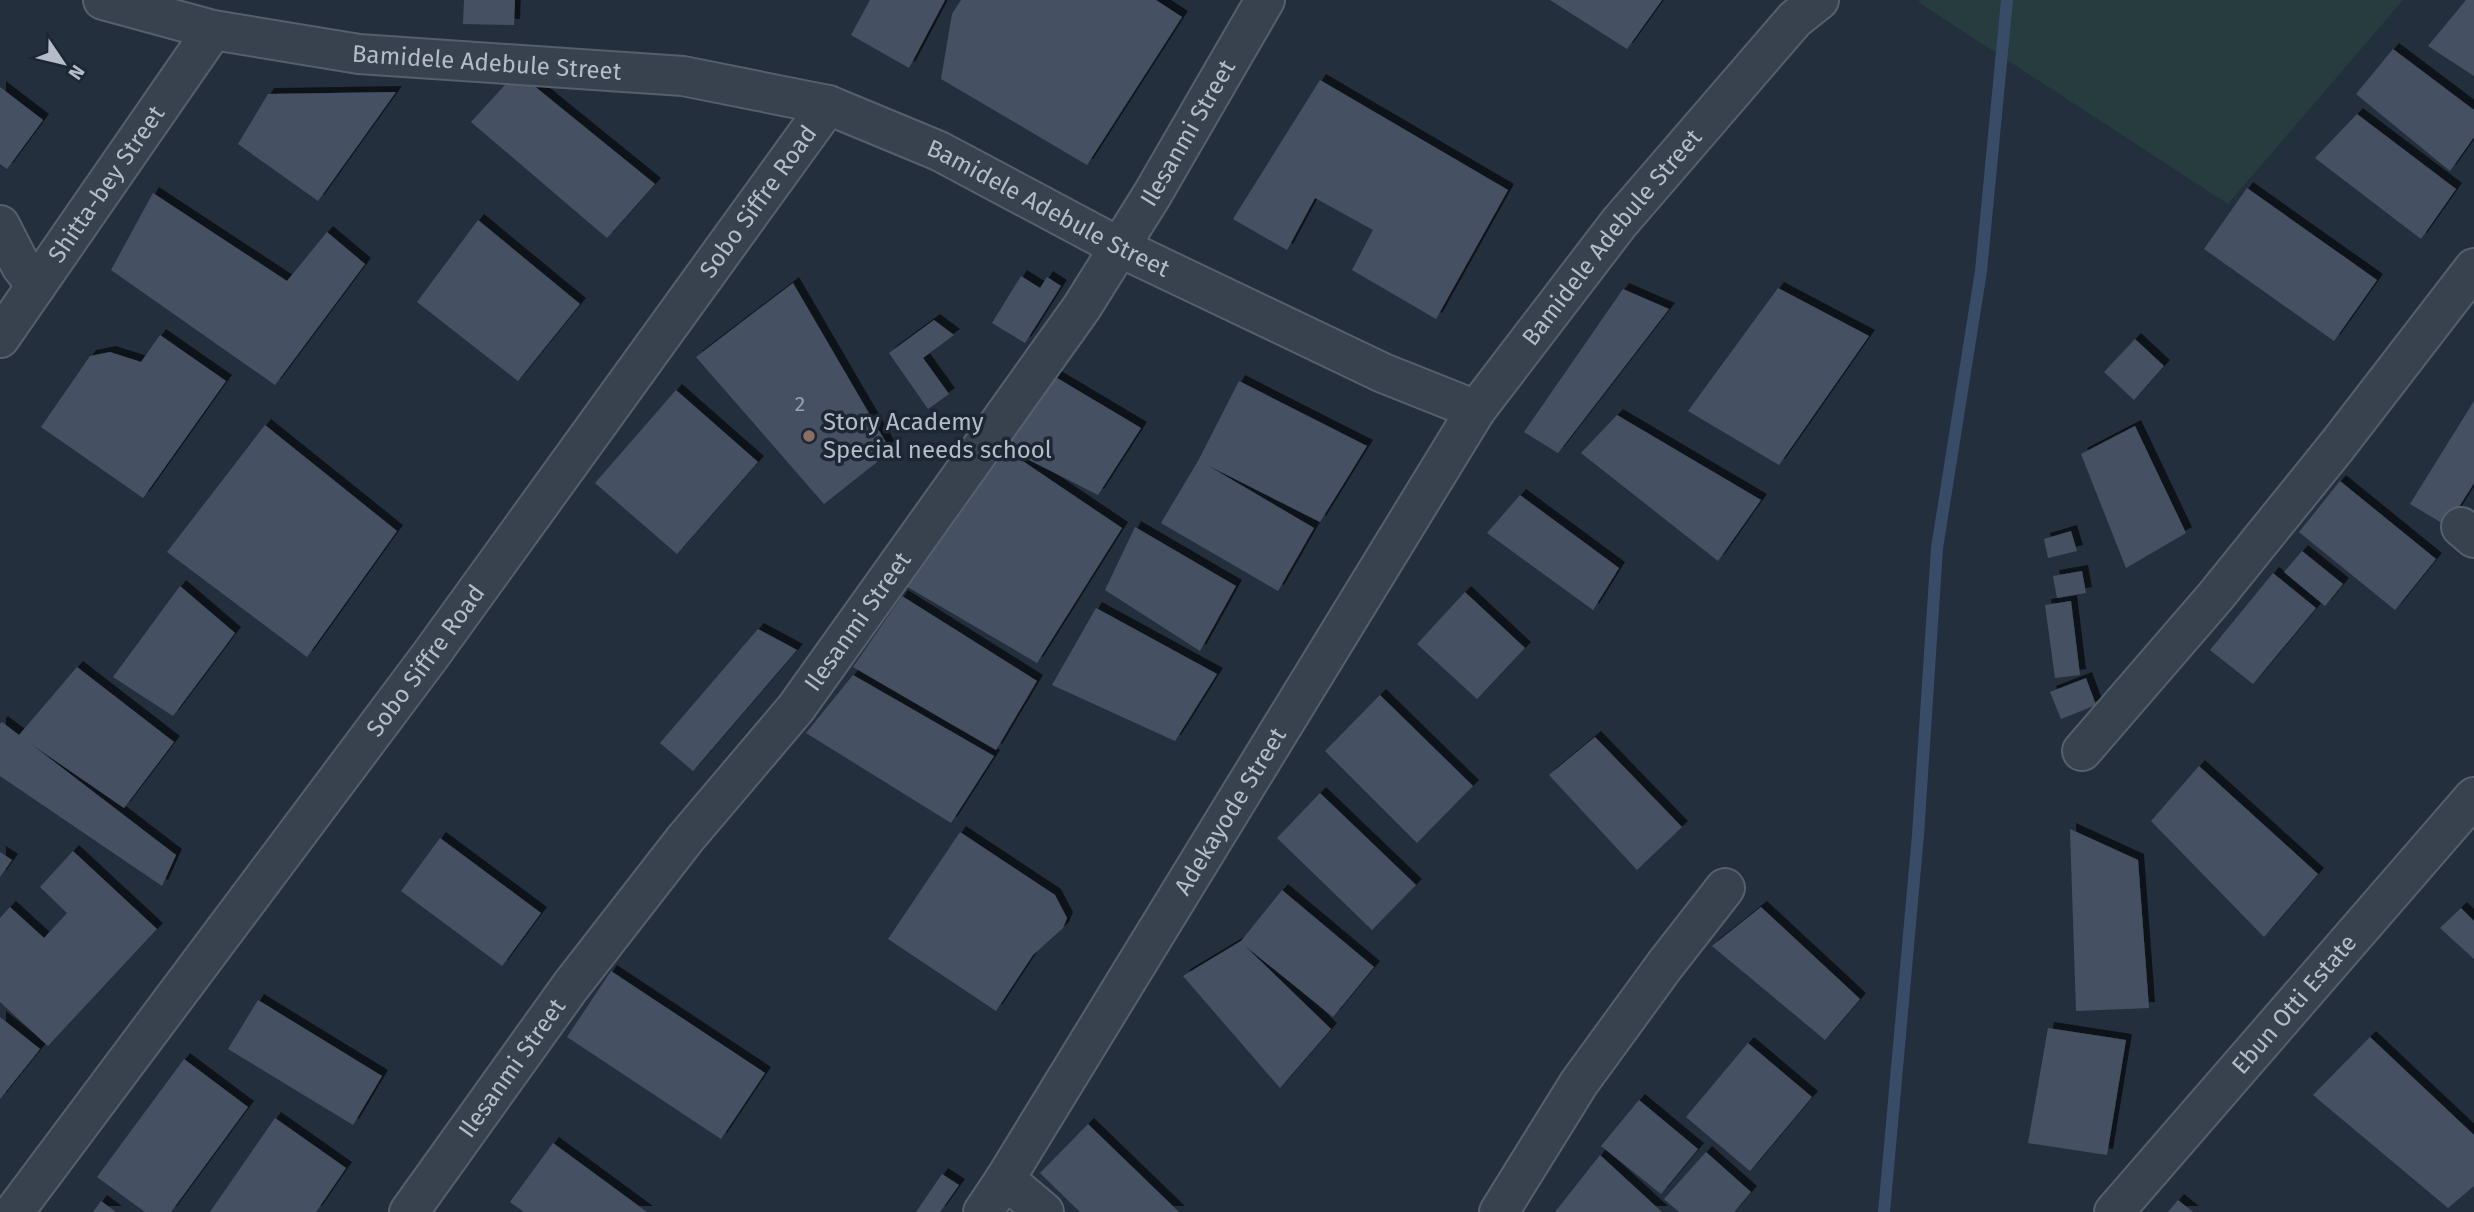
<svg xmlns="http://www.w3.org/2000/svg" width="2474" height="1212" viewBox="0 0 2474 1212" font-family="'Fira Sans',sans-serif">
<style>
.green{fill:#263c3f}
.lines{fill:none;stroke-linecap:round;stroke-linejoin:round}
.stream{stroke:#394c67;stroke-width:12}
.building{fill:#455162;filter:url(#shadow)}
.minor-casing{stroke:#565f6c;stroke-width:42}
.minor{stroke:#38414e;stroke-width:38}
.education-dot{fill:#8d6e63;stroke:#1d2633;stroke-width:2.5}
.labels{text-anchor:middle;stroke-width:7;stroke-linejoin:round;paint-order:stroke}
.number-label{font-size:21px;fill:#98a1af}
.street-label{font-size:24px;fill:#b4bcc9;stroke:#1d2633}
.poi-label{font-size:24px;fill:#b4bcc9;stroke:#1d2633;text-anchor:start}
</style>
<defs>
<filter id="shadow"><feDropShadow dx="6" dy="-6" stdDeviation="0" flood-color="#0009"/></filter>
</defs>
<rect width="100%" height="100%" fill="#242f3e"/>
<polygon class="green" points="1921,0 2403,0 2228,204 1918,2"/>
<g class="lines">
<polyline class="stream" points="1884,1212 1918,835 1937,548 1981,271 2007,0"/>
</g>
<g class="building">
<polygon points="464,0 515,0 514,25 463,24"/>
<polygon points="870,0 945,0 909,68 851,35"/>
<polygon points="961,0 1156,0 1182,17 1087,165 941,79 952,14"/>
<polygon points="1550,0 1662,0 1627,49"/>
<polygon points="2466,0 2474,0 2474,76 2428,46"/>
<polygon points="2393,49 2474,110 2474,137 2450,171 2356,94"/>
<polygon points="517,72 655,184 607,238 471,122"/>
<polygon points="1320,80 1508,190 1436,319 1352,270 1373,230 1315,198 1287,250 1233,219"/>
<polygon points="0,87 43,120 7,169 0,164"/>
<polygon points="396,92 318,201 238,144 268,94"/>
<polygon points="2357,114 2456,189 2421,239 2315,158"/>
<polygon points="2247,188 2377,280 2334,341 2204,249"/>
<polygon points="153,193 287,281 327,232 365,264 275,385 111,270"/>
<polygon points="478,220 580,304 518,381 417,302"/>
<polygon points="1021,276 1040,288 1047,277 1061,286 1025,343 992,323"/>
<polygon points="793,283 891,451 824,504 696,357"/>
<polygon points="1778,288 1869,336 1779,465 1688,411"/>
<polygon points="1623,289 1669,309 1558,453 1524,432"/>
<polygon points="934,320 954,335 923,358 949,394 928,409 889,353"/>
<polygon points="160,335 226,381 143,498 41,427 90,356 110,352 141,362"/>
<polygon points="2135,339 2164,366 2134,400 2104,372"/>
<polygon points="1047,372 1141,428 1098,495 996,443 1122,528 1037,663 899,582 996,443"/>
<polygon points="1239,381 1367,446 1320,522 1207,465 1314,528 1278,591 1161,523 1198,461"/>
<polygon points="676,390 758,462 677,554 595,483"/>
<polygon points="2474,401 2474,483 2447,526 2410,504"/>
<polygon points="1617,415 1761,500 1718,561 1581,453"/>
<polygon points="265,425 397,531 307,657 167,552"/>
<polygon points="2135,426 2186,533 2126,568 2081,454"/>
<polygon points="2340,481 2436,559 2395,610 2299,532"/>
<polygon points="1520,495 1619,568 1593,610 1487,533"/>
<polygon points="1135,527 1236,586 1200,651 1105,590"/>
<polygon points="2071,531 2077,551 2048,558 2044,539"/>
<polygon points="2302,551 2343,584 2325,606 2284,572"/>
<polygon points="2082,571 2086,593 2057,598 2053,576"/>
<polygon points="2273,573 2316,608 2253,684 2210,650"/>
<polygon points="180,586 235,633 173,716 113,677"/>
<polygon points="1465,592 1525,648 1477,699 1417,644"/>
<polygon points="902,596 1037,681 996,750 853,667"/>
<polygon points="2071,601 2080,675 2055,678 2045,605"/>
<polygon points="1096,608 1217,674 1175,741 1052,685"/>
<polygon points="758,629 797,650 693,771 660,743"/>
<polygon points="77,667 174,742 124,808 31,744 176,855 162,886 0,776 0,724 2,722 19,735"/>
<polygon points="853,675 994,756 951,823 806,733"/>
<polygon points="2086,678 2096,705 2061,719 2050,692"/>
<polygon points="1380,695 1473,786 1417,843 1325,751"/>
<polygon points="1595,737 1682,827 1637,870 1549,775"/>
<polygon points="2199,766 2318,874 2264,937 2151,821"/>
<polygon points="1320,793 1416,885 1372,930 1277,838"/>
<polygon points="2070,829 2138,860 2149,1008 2076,1011"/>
<polygon points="960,832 1055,895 1067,918 1063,928 1033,955 996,1011 888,939"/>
<polygon points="440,838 541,913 502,966 401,891"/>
<polygon points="73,851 157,929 48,1046 0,1002 0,918 10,907 44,938 67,913 40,887"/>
<polygon points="0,852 12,860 0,877"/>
<polygon points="1282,890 1374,967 1333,1017 1244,945 1331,1029 1280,1088 1183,976 1241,941"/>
<polygon points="1761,907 1860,999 1825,1040 1712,946"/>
<polygon points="2461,908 2474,921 2474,959 2440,928"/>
<polygon points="611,971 765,1073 721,1139 567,1037"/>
<polygon points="258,1000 382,1076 353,1125 228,1049"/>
<polygon points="0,1017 40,1049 0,1099"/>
<polygon points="2048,1028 2126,1040 2107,1155 2028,1143"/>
<polygon points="2370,1037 2474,1135 2474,1186 2448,1208 2313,1095"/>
<polygon points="1748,1043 1812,1097 1750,1171 1686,1117"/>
<polygon points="184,1059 248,1107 171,1212 145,1212 97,1177"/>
<polygon points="1639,1100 1698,1149 1661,1194 1601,1146"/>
<polygon points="275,1118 346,1168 316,1212 210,1212"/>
<polygon points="1088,1124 1179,1212 1080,1212 1040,1173"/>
<polygon points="553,1143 647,1212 524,1212 510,1202"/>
<polygon points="1706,1152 1751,1192 1734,1212 1679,1212 1664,1199"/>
<polygon points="1600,1155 1662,1212 1555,1212"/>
<polygon points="942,1174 959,1185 940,1212 916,1212"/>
<polygon points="2178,1200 2193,1212 2168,1212"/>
<polygon points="101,1201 116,1212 93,1212"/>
</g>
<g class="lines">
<g class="minor-casing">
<g id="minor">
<path id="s1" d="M103 0 213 30 359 54 683 76 828 105 939 151 1119 247 1383 373 1476 410 1619 223 1795 19 1819 0"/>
<polyline points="0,225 21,266 36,286"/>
<path id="s2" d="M0 338 213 30"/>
<polyline points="2461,527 2474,538"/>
<polyline points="2082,751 2215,597 2337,446 2474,268"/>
<polyline points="1005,1179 1044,1212"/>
<path id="s3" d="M14 1212 430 656 828 105"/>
<path id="s4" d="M409 1212 570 987 685 839 796 708 1082 307 1152 195 1265 0"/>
<path id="s5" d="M983 1212 1005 1179 1476 410"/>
<polyline points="1499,1212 1579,1083 1665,965 1725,888"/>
<path id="s6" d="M2114 1212 2474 797"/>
</g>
</g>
<use href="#minor" class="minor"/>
</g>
<circle class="education-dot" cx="809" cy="436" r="7"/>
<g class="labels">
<g class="number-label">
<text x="800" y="411">2</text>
</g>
<g class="street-label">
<text dy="8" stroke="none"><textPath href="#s1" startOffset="390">Bamidele Adebule Street</textPath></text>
<text dy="8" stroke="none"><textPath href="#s4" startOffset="1332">Ilesanmi Street</textPath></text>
<text dy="8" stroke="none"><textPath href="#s2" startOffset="187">Shitta-bey Street</textPath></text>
<text dy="8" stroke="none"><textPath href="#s3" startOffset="1255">Sobo Siffre Road</textPath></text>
<text dy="8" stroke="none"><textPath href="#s1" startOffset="978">Bamidele Adebule Street</textPath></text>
<text dy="8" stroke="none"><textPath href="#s1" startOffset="1671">Bamidele Adebule Street</textPath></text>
<text dy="8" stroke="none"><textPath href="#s4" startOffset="742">Ilesanmi Street</textPath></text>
<text dy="8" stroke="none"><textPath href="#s3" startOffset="688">Sobo Siffre Road</textPath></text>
<text dy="8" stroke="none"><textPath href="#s5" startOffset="471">Adekayode Street</textPath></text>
<text dy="8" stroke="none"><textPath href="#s6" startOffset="275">Ebun Otti Estate</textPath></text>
<text dy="8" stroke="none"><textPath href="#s4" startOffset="177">Ilesanmi Street</textPath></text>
</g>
<g class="poi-label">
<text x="823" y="430">Story Academy<tspan x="823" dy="28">Special needs school</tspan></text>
</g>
</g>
<g transform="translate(63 63) rotate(125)" stroke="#1d2633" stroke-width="5" paint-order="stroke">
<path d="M0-5L12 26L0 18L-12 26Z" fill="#b4bcc9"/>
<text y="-10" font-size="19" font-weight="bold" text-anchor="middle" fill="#b4bcc9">N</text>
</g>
</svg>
